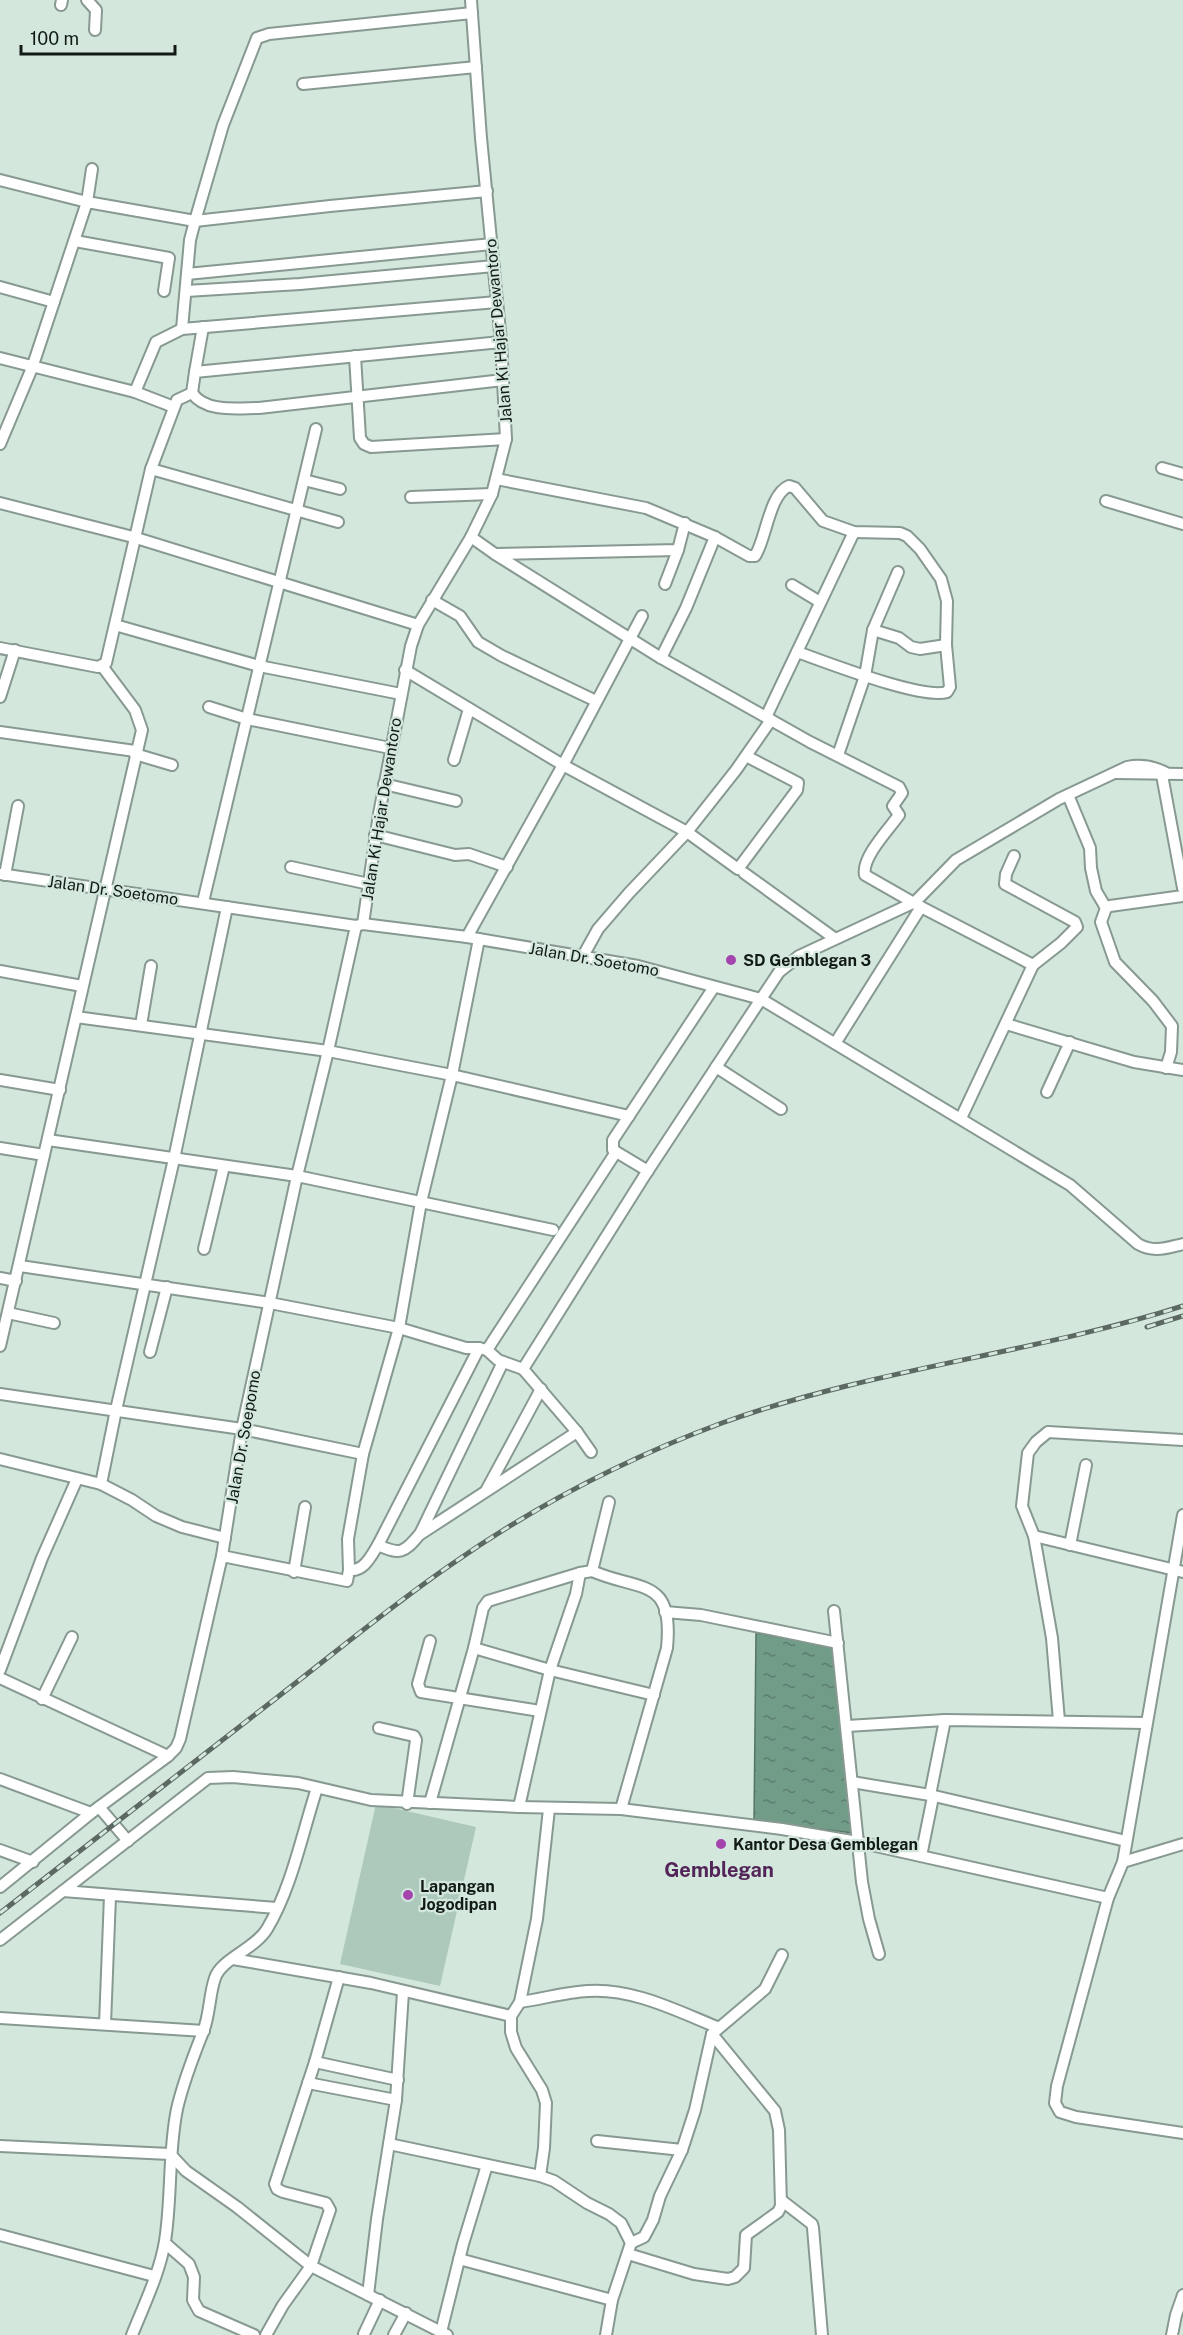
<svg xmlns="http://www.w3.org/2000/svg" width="1183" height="2335" viewBox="0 0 1183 2335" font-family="'Public Sans',sans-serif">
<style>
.green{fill:#acc9bb}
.water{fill:url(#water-ripples);stroke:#547566;stroke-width:1.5}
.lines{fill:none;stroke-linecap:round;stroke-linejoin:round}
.minor-casing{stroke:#879991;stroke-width:14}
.minor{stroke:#fff;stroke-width:10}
.rail-casing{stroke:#5c6862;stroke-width:5}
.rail{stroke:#d3e7dd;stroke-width:3;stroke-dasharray:9;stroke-linecap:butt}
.poi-dot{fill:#a445ae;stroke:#d3e7dd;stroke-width:2}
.labels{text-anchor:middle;stroke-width:4.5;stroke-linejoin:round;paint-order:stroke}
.street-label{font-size:16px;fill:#121a16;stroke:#d3e7dd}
.poi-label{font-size:16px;font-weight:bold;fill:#121a16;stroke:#d3e7dd;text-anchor:start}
.quarter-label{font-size:20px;font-weight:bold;fill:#522457;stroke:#d3e7dd}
</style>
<defs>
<pattern id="water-ripples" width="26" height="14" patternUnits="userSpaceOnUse" patternTransform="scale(1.5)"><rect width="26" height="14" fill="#709c88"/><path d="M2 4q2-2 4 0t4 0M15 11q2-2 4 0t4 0" fill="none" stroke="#5b7e6e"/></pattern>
</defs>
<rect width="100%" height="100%" fill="#d3e7dd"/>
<polygon class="green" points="376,1804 476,1827 440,1986 340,1964"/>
<polygon class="water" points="756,1633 837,1648 853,1833 754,1821"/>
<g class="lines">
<g class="minor-casing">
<g id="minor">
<polyline points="87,0 96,10 95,30"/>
<polyline points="61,5 62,0"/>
<polyline points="303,84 476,67"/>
<polyline points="0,180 87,202 195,221 330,206 487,191"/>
<polyline points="75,241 169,258 164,291"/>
<polyline points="187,274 492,244"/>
<polyline points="0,287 54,302"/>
<polyline points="186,291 300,284 494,266"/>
<polyline points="182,329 190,240 195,221 223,125 257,38 269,34 472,13"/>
<polyline points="355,356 360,438 364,444 371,447 506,439"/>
<polyline points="0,358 135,392 174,407"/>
<polyline points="195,372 203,327"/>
<polyline points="135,392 156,342 182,329 497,302"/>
<path d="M192 393C206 413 238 408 259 408L503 380"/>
<polyline points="0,444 32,368 87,202 92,169"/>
<polyline points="1162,468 1183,474"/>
<polyline points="151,469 338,522"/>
<path d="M496 479 646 508 715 537 749 556H755C766 540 769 494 789 486L795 488 823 521 854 532 900 533 907 536 920 549 941 579 947 601 946 645 950 687 947 692C922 700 826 662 797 652"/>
<polyline points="304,480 340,489"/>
<polyline points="411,497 492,494"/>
<polyline points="1106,501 1183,524"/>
<polyline points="0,503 133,537 418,625"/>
<path d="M471 537 495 554 661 658 810 742 899 787 902 793 893 806 899 815C889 829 861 858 865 875L921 907 1033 965"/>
<polyline points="495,554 678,550 685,523"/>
<polyline points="665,584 678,550"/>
<polyline points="792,585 820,602"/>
<polyline points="432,600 460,616 478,642 502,656 596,701"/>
<polyline points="115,625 259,666 401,694"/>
<polyline points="873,630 899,638 911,647 920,649 946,645"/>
<polyline points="0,648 98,667 106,663 151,469 177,400 192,393 195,372 501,342"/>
<polyline points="661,658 686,608 715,537"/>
<polyline points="405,670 563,765 687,832 738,869 797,790 798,783 746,756"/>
<polyline points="0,697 15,650"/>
<polyline points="209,707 247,719 390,748"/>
<polyline points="766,717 854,532"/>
<polyline points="0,732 135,751"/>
<polyline points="135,754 172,765"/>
<polyline points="838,755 865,676 873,630 898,572"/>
<polyline points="454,760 469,709"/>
<polyline points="1116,773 1183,774"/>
<polyline points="1162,775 1183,888"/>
<polyline points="384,784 456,801"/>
<polyline points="1068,795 1090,848 1091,868 1096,891 1106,908"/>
<polyline points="375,835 455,855 469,854 507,867"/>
<polyline points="291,867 369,884"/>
<polyline points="744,873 834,938"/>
<path d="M0 874 356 926 363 924 467 937 638 966 761 999 779 972 799 956 915 902 956 860 1059 799 1127 767C1142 764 1154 766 1168 774"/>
<polyline points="5,875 18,806"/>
<polyline points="203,902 316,429"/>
<polyline points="363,924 379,814 411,646 418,625 471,537 492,494 506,439 501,342 481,138 471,0"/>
<polyline points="467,937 563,765 642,616"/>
<polyline points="583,956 598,929 629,893 687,832 736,770 771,720"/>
<polyline points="0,971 82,986"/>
<polyline points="76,1017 328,1051 452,1075 629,1116"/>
<polyline points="1006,1024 1134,1062 1183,1070"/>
<polyline points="141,1025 151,966"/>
<polyline points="836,1042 921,907"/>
<polyline points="716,1067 781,1109"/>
<polyline points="1166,1068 1171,1052 1172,1026 1153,1001 1115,962 1101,922 1106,908 1110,906 1183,896"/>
<polyline points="0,1080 60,1090"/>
<polyline points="1047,1092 1070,1042"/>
<polyline points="961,1118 1033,965 1061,943 1077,927 1075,922 1005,884 1006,874 1014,856"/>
<polyline points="48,1140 297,1176 553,1230"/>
<polyline points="0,1148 44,1155"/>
<polyline points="648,1171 613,1150 613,1140 714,987"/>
<polyline points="204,1249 224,1166"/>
<polyline points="20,1266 270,1303 399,1328 466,1348 479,1348"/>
<polyline points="0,1278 16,1281"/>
<polyline points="8,1313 54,1323"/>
<polyline points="0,1346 142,730 135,710 102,666"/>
<polyline points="487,1350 498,1360 523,1369"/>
<polyline points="150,1352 167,1287"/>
<polyline points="0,1394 242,1429 363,1454"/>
<polyline points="1183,1440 1048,1432 1036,1442 1028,1453 1022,1506 1034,1536 1183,1572"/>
<path d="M591 1452 577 1432 523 1369 645 1175 761 999 1070 1185 1138 1244C1154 1253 1166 1248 1183 1244"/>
<polyline points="0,1459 101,1484 132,1500 156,1516 182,1527 225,1538"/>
<polyline points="101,1484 116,1410 174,1159 227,907"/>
<polyline points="487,1489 541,1389"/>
<polyline points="420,1534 503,1362"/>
<polyline points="1034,1536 1052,1638 1059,1721"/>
<path d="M378 1545C400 1555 404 1553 419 1535L577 1432"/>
<polyline points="1070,1545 1086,1465"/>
<path d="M222 1556 347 1581 349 1570C364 1572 371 1556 378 1545L479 1348 487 1350 616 1152"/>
<polyline points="349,1570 348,1539 363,1454 399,1328 421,1202 452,1075 479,939"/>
<path d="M592 1571C640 1592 674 1576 667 1648L621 1809"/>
<polyline points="294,1572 305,1507"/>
<polyline points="834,1611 862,1882 869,1919 879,1954"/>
<polyline points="665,1612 701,1615 838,1643"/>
<polyline points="430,1641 418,1684 421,1692 540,1711"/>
<polyline points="474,1648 550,1670 654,1695"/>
<polyline points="0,1670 42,1558 77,1479"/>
<polyline points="0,1678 168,1756"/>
<polyline points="42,1699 72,1637"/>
<polyline points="847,1726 945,1720 1146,1723"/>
<polyline points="379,1728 414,1736 416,1740 407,1804"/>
<polyline points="0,1779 91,1813 168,1756 176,1748 180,1739 222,1556 242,1429 297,1176 328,1051 356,926"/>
<polyline points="852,1782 930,1795 1126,1841"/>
<polyline points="930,1795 945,1720"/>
<polyline points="430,1803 474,1648 483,1608 488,1601 580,1573"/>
<polyline points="99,1807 128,1841"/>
<polyline points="519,1807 621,1809 782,1829 858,1842 1108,1898"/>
<polyline points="549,1809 537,1919 520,2002 511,2016 511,2032 516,2048 542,2090 546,2103 544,2148 540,2176 554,2181 587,2203 609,2214 621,2223 631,2243 612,2300 606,2335"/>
<polyline points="1183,1844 1123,1862 1108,1898 1057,2086 1055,2103 1060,2112 1076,2117 1183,2133"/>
<polyline points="0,1850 33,1862"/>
<polyline points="921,1856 933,1797"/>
<polyline points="1123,1862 1183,1515"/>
<polyline points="0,1887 91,1813"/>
<polyline points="63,1891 277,1908"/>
<polyline points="0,1940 208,1778 233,1777 298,1783 371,1800 519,1807 550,1670 576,1594 580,1573 592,1571 609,1502"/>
<polyline points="233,1959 371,1983 511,2016"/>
<path d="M520 2002C542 1999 566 1992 588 1991 633 1988 677 2011 717 2027"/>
<polyline points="0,2018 204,2031"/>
<polyline points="105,2024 110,1896"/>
<polyline points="315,2062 398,2080"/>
<polyline points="308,2083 396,2100"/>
<polyline points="597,2141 682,2150"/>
<polyline points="389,2144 540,2176"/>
<polyline points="0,2146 170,2154 186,2171 237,2207 311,2266 447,2335"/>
<polyline points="781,2200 812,2224 813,2228 822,2335"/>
<polyline points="0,2235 154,2276"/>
<polyline points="165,2243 189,2264 194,2277 193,2300 199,2311 254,2335"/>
<polyline points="631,2243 644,2237 653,2220 660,2196 682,2150 695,2110 712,2034 765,1989 782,1955"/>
<polyline points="628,2254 694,2274 728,2279 735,2277 744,2268 746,2235 778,2212 781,2206 779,2130 775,2111 712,2034"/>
<polyline points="459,2259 612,2300"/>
<polyline points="368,2295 377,2219 396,2100 403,1992"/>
<polyline points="441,2332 463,2244 487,2165"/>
<polyline points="364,2334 380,2300"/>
<path d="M132 2335C144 2305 160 2272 165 2241 172 2197 168 2153 177 2109 183 2083 193 2057 203 2032 210 2015 209 1995 215 1978 221 1959 255 1949 267 1929 292 1887 302 1834 317 1788"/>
<polyline points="266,2335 283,2305 311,2266 330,2210 326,2203 283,2192 277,2189 275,2184 315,2062 339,1977"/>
<polyline points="394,2335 406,2313"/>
<polyline points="1172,2335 1176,2315 1183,2295"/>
</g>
</g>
<use href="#minor" class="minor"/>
<g class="rail-casing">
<g id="rail">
<polyline points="1147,1327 1183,1316"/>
<path d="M0 1913C93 1841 186 1768 279 1696 336 1652 392 1605 452 1564 535 1506 627 1458 722 1423 871 1369 1032 1354 1183 1306"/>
</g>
</g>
<use href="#rail" class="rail"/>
</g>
<g class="poi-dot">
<circle cx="731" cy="960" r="6"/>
<circle cx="721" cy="1844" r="6"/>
<circle cx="408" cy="1895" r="6"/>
</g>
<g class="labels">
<g class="street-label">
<text transform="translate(498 331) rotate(-95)" y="6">Jalan Ki Hajar Dewantoro</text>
<text transform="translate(381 809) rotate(-81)" y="6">Jalan Ki Hajar Dewantoro</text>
<text transform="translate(113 890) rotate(8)" y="6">Jalan Dr. Soetomo</text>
<text transform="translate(594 959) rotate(10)" y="6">Jalan Dr. Soetomo</text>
<text transform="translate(243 1437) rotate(-80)" y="6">Jalan Dr. Soepomo</text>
</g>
<g class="poi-label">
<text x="743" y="966">SD Gemblegan 3</text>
<text x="733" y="1850">Kantor Desa Gemblegan</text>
<text x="420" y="1892">Lapangan<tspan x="420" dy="18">Jogodipan</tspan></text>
</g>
<g class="quarter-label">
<text x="719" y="1877">Gemblegan</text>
</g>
</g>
<path d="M21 45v9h154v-9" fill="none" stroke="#121a16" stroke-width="3"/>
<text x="30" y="45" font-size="18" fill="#121a16" stroke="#d3e7dd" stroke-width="4.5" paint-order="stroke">100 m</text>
</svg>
